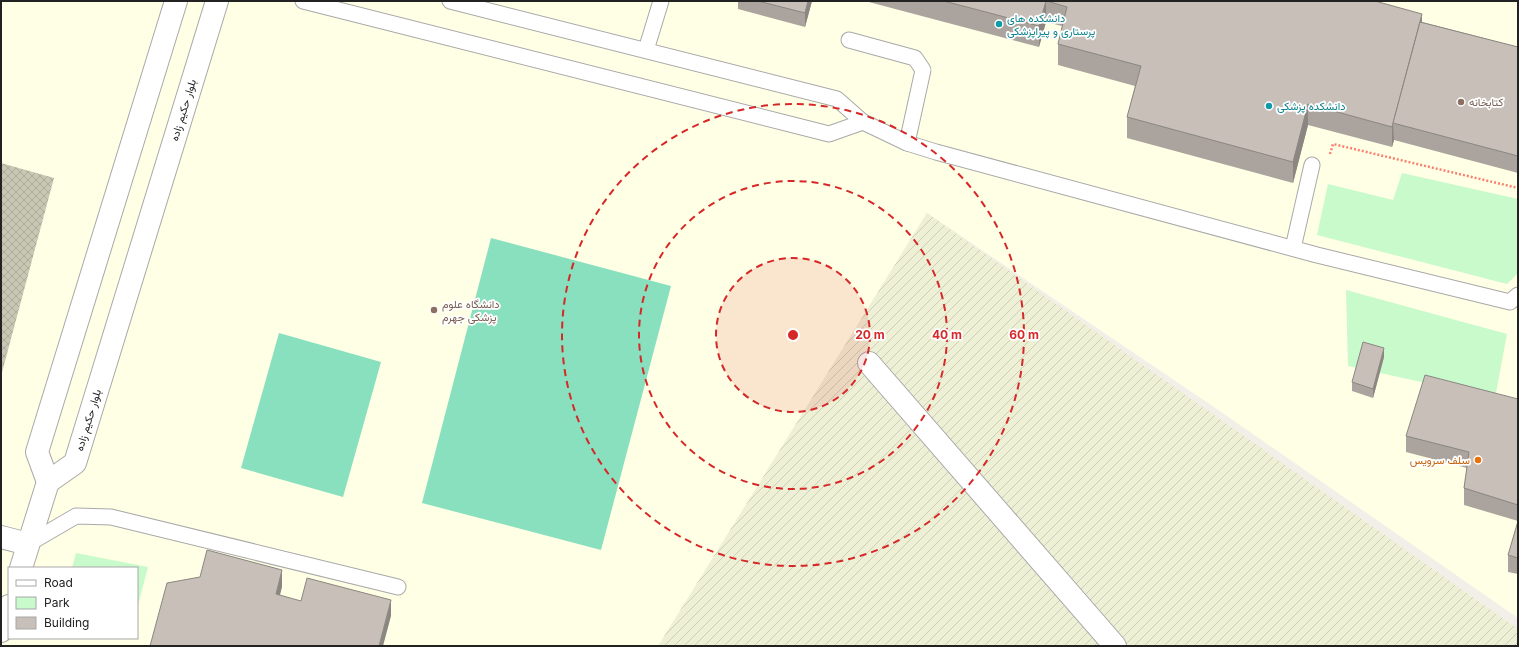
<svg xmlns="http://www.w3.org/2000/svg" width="1519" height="647" viewBox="0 0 1519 647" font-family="Inter,Vazirmatn,sans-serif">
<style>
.education{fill:#ffffe5;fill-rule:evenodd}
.construction{fill:url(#construction-cross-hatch)}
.farmland{fill:url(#farmland-furrows)}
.park{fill:#c8facc}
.pitch{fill:#88e0be}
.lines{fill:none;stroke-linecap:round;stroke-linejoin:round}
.service-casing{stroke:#a9a9a9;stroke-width:17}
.minor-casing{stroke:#a9a9a9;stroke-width:24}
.path{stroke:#fa8072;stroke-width:2.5;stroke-dasharray:2 2;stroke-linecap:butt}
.service{stroke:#fff;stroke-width:15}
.minor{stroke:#fff;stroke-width:22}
.wall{fill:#aba49e}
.shaded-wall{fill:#8b8681}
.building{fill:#c7bfb8;stroke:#8b8681}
.ring{fill:none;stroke:#d62828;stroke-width:2;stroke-dasharray:7 5}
.culture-dot{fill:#0f9aa8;stroke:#fff;stroke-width:1.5}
.education-dot{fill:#8d6e63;stroke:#fff;stroke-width:1.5}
.food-dot{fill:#e8710a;stroke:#fff;stroke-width:1.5}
.labels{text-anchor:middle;stroke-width:3.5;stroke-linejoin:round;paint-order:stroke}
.culture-label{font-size:11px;fill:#0d838f;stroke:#fff;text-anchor:start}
.education-label{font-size:11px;fill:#785e54;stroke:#fff;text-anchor:start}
.street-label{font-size:11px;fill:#222;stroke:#fff}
.food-label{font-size:11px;fill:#c56008;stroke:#fff;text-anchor:end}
.centre{fill:#d62828;stroke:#fff;stroke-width:2}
.ring-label{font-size:12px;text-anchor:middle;font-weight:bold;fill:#d62828;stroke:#fff;stroke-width:3.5;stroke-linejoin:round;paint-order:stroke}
</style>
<defs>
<pattern id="construction-cross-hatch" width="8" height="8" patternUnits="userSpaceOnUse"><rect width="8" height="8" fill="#c7c7b4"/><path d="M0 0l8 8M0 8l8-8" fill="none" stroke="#abab9a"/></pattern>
<pattern id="farmland-furrows" width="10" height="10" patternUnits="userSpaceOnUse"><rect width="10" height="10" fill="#eef0d5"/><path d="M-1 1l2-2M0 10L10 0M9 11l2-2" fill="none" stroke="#ccceb7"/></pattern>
</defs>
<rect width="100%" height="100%" fill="#f2efe9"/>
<path class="education" d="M1 1H1518V618L1214 407 927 213 659 646H1ZM9 568H137V638H9Z"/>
<polygon class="construction" points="1,163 54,178 1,376"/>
<polygon class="farmland" points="927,213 1518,629 1518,646 658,646"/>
<g class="park">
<polygon points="1402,173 1518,199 1518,273 1507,284 1317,235 1328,184 1393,200"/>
<polygon points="1346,290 1507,334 1495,398 1348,366"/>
<polygon points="76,553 148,567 137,609 137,568 72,568"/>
</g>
<g class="pitch">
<polygon points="491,238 671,286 601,550 422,503"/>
<polygon points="279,333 381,362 343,497 241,468"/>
</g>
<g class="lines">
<g class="service-casing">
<g id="service">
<polyline points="303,1 829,134 863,122 837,99 450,1"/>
<polyline points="849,40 915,58 923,70 907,143"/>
<polyline points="646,50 661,1"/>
<polyline points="863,122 907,143 936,152 1317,255 1510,302 1518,295"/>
<polyline points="1293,248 1312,165"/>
<polyline points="28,544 76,516 111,517 398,587"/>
</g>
</g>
<g class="minor-casing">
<g id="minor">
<polyline points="176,1 37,452 48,482 75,463 217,1"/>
<polyline points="869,363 1115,646"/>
<polyline points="1,537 28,544"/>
<polyline points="21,568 48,482"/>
<polyline points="1,631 9,606"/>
</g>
</g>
<polyline class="path" points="1330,154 1333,144 1518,188"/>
<use href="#service" class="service"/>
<use href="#minor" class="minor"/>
</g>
<g class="wall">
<polygon points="738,1 812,1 805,27 738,9"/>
<polygon points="865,1 1375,1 1422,22 1518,47 1518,173 1394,140 1392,147 1308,125 1293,183 1127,138 1127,117 1135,86 1058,65 1058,44 1062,26 1046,22 1039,47"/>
<polygon points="1384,357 1373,398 1352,391 1352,382"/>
<polygon points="1518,399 1518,574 1508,572 1508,555 1518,521 1464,505 1464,488 1467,468 1406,452 1406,436"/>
</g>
<g class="shaded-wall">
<polygon points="808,1 812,1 805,27 805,13"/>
<polygon points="1046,1 1046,22 1039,47 1039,26"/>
<polygon points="1422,14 1422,34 1393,123 1394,140 1392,147 1392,127"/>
<polygon points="1308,104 1308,125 1293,183 1293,162"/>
<polygon points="1384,348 1384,357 1373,398 1373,389"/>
<polygon points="282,570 282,587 276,611 276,594"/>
<polygon points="391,600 391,616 383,646 379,646"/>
</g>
<g class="building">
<polygon points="758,1 808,1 805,13"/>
<polygon points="944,1 1046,1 1039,26"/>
<polygon points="1047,1 1375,1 1422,14 1392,127 1308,104 1293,162 1127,117 1141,66 1058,44 1067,7"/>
<polygon points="1420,22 1518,47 1518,156 1393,123"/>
<polygon points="1363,342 1384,348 1373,389 1352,382"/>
<polygon points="1425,375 1518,399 1518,505 1464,488 1469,452 1406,436"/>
<polygon points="1518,521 1518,558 1508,555"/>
<polygon points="207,550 282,570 276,594 301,601 307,578 391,600 379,646 150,646 167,583 200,577"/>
</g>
<circle cx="793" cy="335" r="77" fill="#d62828" fill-opacity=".12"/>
<g class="ring">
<circle cx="793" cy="335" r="77"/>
<circle cx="793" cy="335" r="154"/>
<circle cx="793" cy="335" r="231"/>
</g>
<g class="culture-dot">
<circle cx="999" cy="24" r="4"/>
<circle cx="1269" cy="106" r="4"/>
</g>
<g class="education-dot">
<circle cx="1461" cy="102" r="4"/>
<circle cx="434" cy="310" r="4"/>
</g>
<circle class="food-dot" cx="1478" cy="460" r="4"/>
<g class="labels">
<g class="culture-label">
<text x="1007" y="22">دانشکده های<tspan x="1007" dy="13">پرستاری و پیراپزشکی</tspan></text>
<text x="1277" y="110">دانشکده پزشکی</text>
</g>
<g class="education-label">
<text x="1469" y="106">کتابخانه</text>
<text x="442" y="308">دانشگاه علوم<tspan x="442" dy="13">پزشکی جهرم</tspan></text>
</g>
<g class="street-label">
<text transform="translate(183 110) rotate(-73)" y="4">بلوار حکیم زاده</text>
<text transform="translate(88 420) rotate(-73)" y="4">بلوار حکیم زاده</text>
</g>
<g class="food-label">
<text x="1470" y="464">سلف سرویس</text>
</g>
</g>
<circle cx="793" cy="335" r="6" class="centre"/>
<g class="ring-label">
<text x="870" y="339">20 m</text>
<text x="947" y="339">40 m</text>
<text x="1024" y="339">60 m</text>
</g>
<rect width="1519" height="647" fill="none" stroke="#222222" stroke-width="4"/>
<rect x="8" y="567" width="130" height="72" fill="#ffffff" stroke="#a7a7a7"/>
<rect x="16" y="580" width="20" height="6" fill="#ffffff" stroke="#a7a7a7"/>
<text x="44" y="587" font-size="12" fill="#222222">Road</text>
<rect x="16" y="597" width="20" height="12" fill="#c8facc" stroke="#a7a7a7"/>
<text x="44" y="607" font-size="12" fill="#222222">Park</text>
<rect x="16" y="617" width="20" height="12" fill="#c7bfb8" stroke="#a7a7a7"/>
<text x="44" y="627" font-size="12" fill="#222222">Building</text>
</svg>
